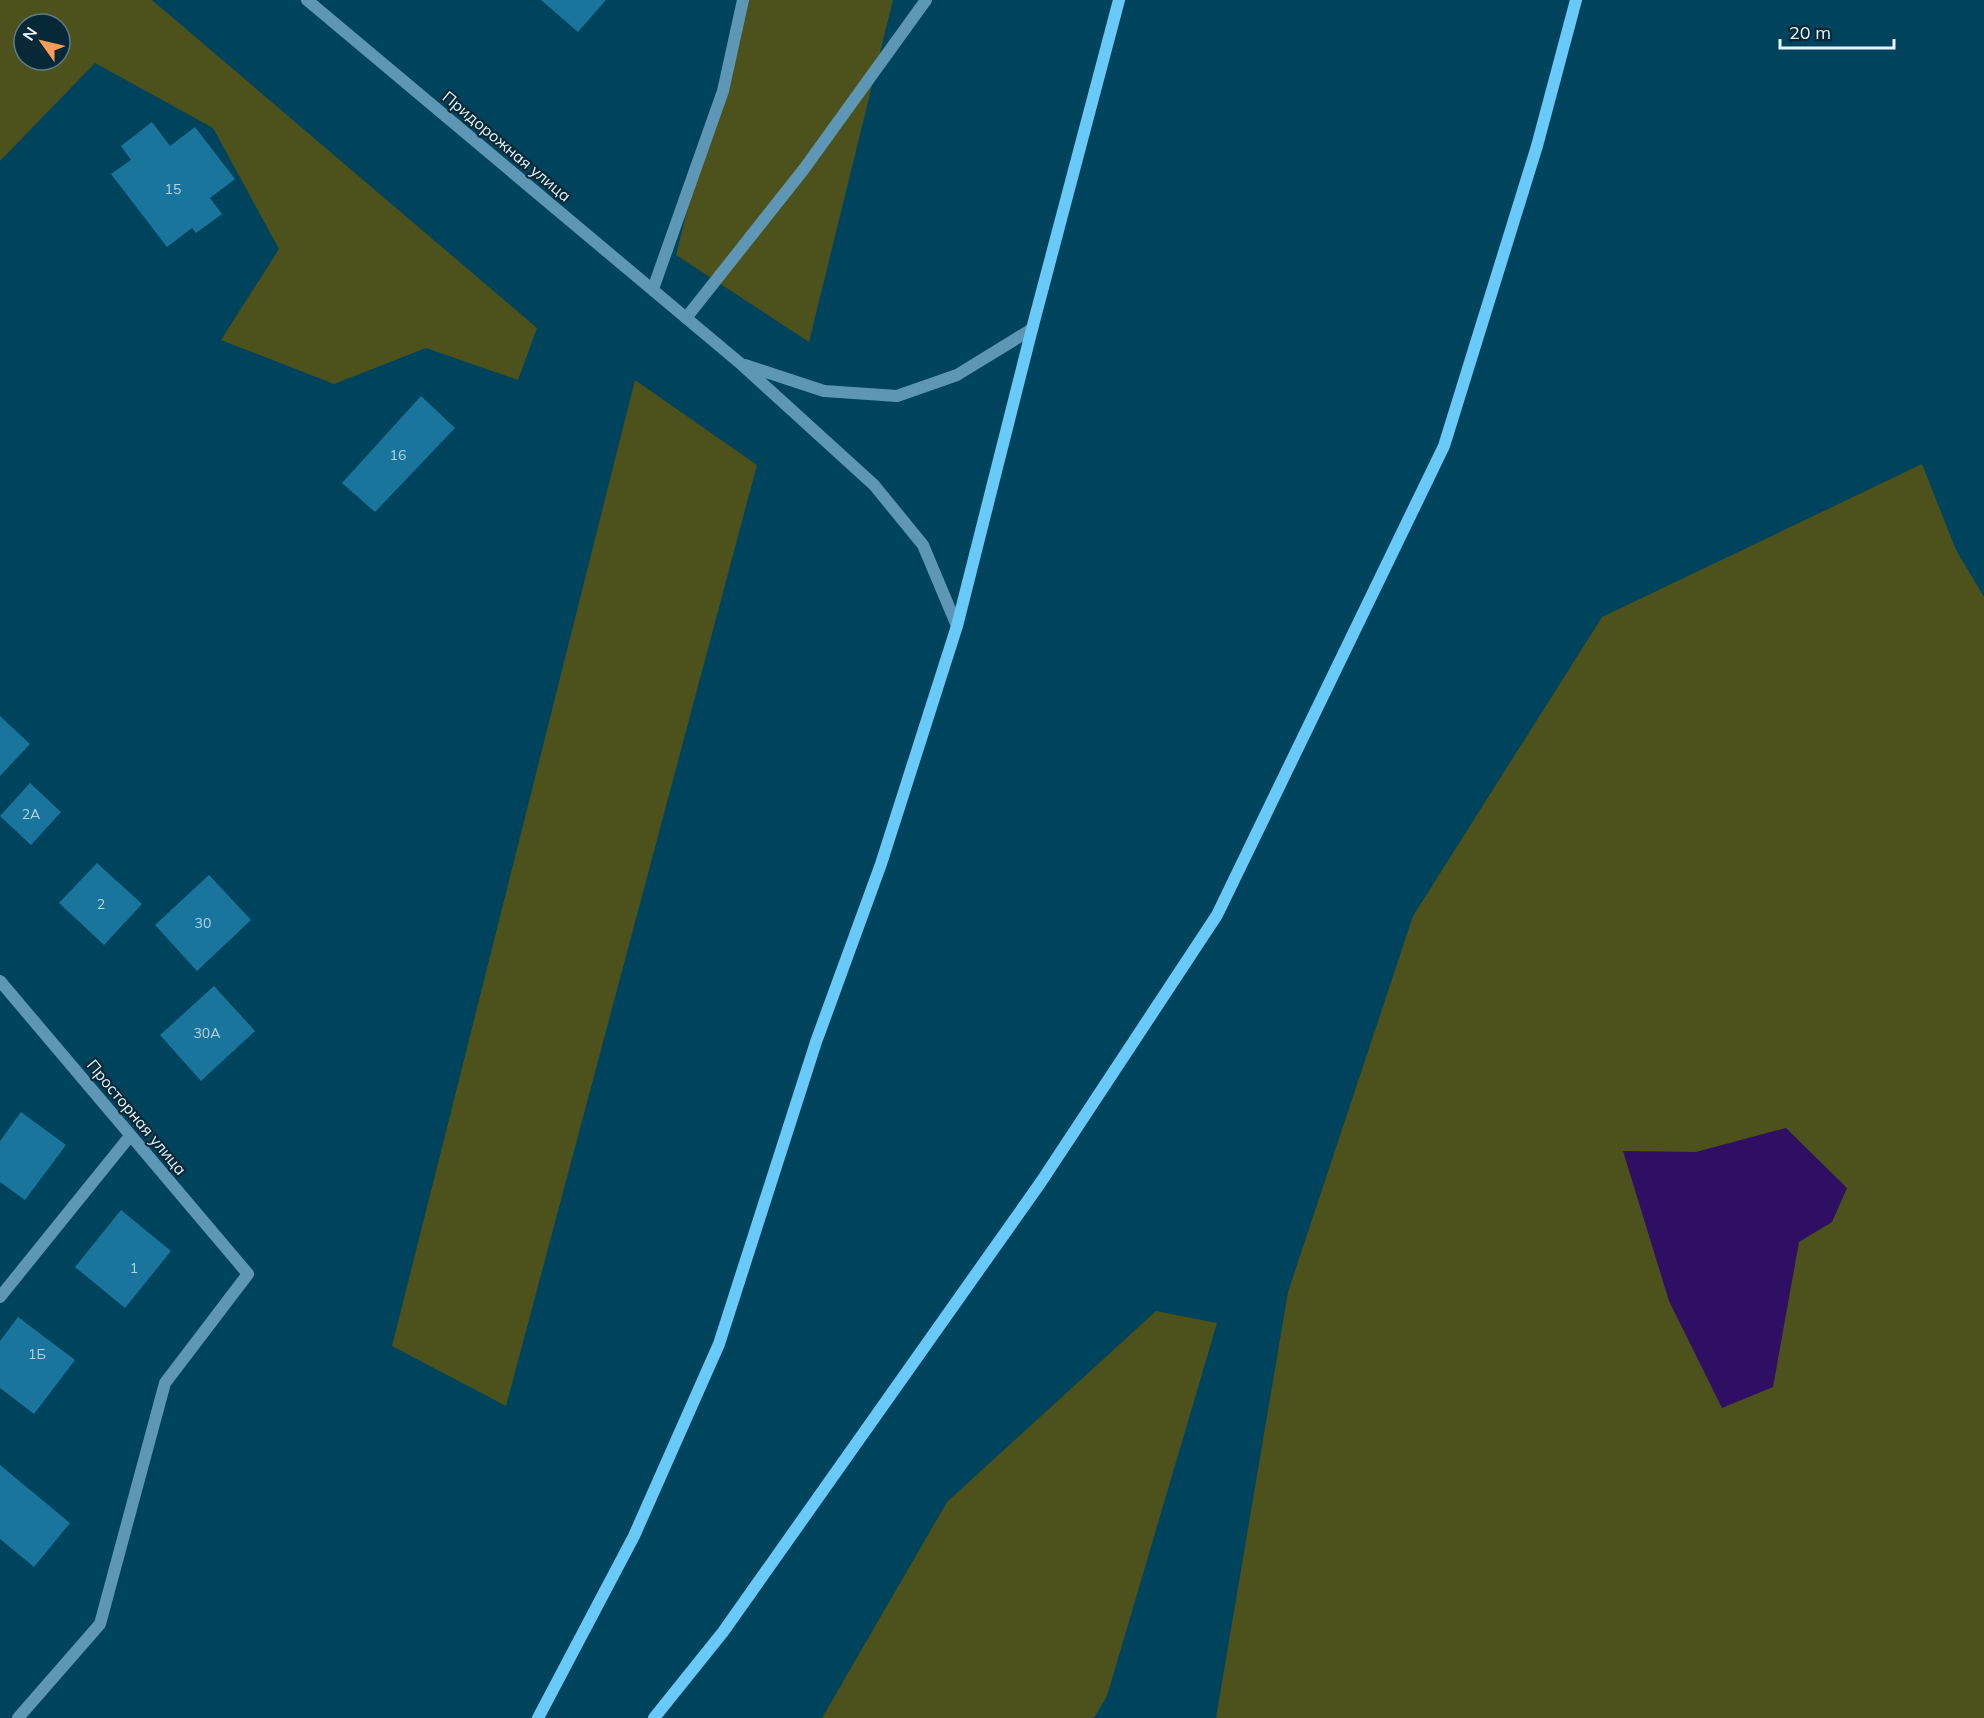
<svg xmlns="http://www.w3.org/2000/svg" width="1984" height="1718" viewBox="0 0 1984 1718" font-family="Mulish,sans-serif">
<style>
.green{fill:#4d511b;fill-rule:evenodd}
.water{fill:#2f0f63}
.building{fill:#19759c}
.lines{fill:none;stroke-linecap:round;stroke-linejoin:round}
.lane{stroke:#5d97b5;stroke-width:12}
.street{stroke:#5d97b5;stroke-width:12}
.secondary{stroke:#69c9f9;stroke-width:12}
.labels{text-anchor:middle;stroke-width:4.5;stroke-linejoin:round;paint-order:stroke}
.number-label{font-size:14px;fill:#b3d4e4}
.street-label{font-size:16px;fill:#e6f4fc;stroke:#072837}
</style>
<rect width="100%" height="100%" fill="#00435d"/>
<g class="green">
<path d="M0 0H152L537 328 518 380 426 348 334 384 221 340 279 249 213 128 95 63 0 161ZM24 24H60V60H24Z"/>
<polygon points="740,0 893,0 809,342 676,255"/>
<polygon points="635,380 757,465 506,1406 392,1346"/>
<polygon points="1922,464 1956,550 1984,597 1984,1718 1216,1718 1288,1292 1413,916 1602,617"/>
<polygon points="1156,1311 1217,1323 1107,1696 1094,1718 822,1718 947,1502"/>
</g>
<polygon class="water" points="1786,1128 1847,1188 1832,1222 1799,1242 1773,1387 1722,1408 1669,1301 1623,1151 1696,1152"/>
<g class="building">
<polygon points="541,0 606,0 578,32"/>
<polygon points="152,122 170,146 195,127 235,179 210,198 222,214 196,233 192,228 167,247 111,174 131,160 121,146"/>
<polygon points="421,396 455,428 375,512 342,483"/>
<polygon points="0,716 30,744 0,776"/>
<polygon points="30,783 61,812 31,845 0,816"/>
<polygon points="97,863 142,904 104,945 59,903"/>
<polygon points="209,875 251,920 197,971 155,925"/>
<polygon points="214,986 255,1031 201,1081 160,1035"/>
<polygon points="21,1112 66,1145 25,1200 0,1182 0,1141"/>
<polygon points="121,1210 171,1251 125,1308 75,1267"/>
<polygon points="18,1317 75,1360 34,1414 0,1388 0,1341"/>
<polygon points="0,1465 70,1523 34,1567 0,1539"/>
</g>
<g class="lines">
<polyline class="lane" points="0,1297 130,1136"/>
<g class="street">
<polyline points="307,0 741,364 874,485 923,545 957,626"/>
<polyline points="653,289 723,91 743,0"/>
<polyline points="686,318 804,169 926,0"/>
<polyline points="745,365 824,391 897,396 957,375 1032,329"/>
<polyline points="0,981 248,1274 165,1383 100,1624 18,1718"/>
</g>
<g class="secondary">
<polyline points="538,1718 634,1536 719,1344 816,1042 881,864 957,626 1032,329 1119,0"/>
<polyline points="654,1718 723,1632 1041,1182 1217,915 1444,446 1537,146 1576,0"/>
</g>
</g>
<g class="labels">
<g class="number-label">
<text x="173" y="194">15</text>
<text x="398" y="460">16</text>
<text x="31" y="819">2А</text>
<text x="101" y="909">2</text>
<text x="203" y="928">30</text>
<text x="207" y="1038">30А</text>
<text x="134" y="1273">1</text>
<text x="37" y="1359">1Б</text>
</g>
<g class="street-label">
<text transform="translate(507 146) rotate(40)" y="6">Придорожная улица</text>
<text transform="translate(137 1117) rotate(50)" y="6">Просторная улица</text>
</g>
</g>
<g transform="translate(42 42) rotate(304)"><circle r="28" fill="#072837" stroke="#607a86" stroke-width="1.5"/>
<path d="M0-4.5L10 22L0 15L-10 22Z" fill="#ff9b59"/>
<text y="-9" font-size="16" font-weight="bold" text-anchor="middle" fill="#e6f4fc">N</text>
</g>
<path d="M1780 39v9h114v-9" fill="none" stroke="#e6f4fc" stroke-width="3"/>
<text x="1789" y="39" font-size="18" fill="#e6f4fc" stroke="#072837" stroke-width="4.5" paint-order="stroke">20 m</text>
</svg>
